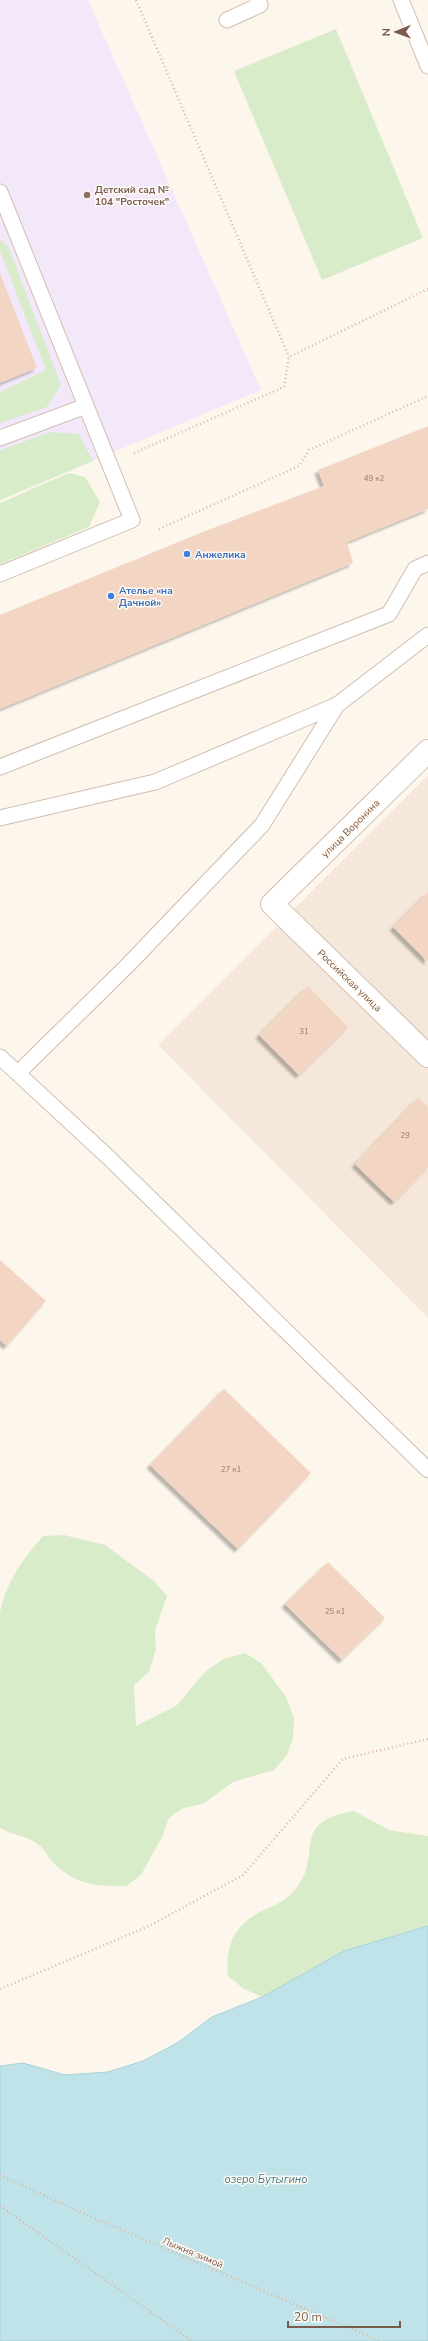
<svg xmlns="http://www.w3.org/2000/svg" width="428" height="2341" viewBox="0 0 428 2341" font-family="'Nunito Sans',sans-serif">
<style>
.residential{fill:#f5e8da}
.education{fill:#f3e8fa}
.green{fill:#d8ecc9}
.water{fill:#bfe3e8;stroke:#a5d3da}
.building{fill:#f3d5c3;filter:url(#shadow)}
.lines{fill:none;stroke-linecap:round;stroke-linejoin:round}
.lane-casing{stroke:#d1beb0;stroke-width:17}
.street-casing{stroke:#d1beb0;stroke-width:24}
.path{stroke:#d9b8a5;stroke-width:2.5;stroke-dasharray:1 3;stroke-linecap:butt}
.lane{stroke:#fff;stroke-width:15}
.street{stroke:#fff;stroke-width:22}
.education-dot{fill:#8d6e63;stroke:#fffaf3;stroke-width:1.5}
.shop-dot{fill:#3f7fe0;stroke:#fffaf3;stroke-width:1.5}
.labels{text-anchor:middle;stroke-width:3;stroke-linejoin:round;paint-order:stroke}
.number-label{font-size:8px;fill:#987a6a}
.education-label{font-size:10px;font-weight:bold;fill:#785e54;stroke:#fffaf3;text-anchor:start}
.shop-label{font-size:10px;font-weight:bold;fill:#366cbe;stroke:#fffaf3;text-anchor:start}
.street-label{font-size:10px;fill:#7a5c4d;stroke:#fffaf3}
.water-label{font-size:11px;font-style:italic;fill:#437c86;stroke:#fffaf3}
</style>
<defs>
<filter id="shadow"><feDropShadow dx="-3.5" dy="3.5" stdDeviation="1" flood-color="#0004"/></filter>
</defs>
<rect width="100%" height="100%" fill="#fdf6ec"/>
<polygon class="residential" points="428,775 428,1318 158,1045"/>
<polygon class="education" points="0,0 88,0 261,390 0,500"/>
<g class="green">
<polygon points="336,29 423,238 322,280 234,71"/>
<polygon points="0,240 8,246 61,385 47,407 0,423 0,392 46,370 0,251"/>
<polygon points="51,432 79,434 93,461 0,500 0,450"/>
<polygon points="69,473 85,477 100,502 89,527 0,564 0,503"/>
<path d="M64 1535 105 1545 154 1581 167 1596 155 1630 156 1649 149 1672 134 1685 136 1726 176 1706 205 1672 223 1659 245 1653 262 1664 286 1697 294 1718 293 1738 287 1755 274 1770 233 1782 203 1804 183 1808 169 1818 162 1837 141 1875 126 1886C97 1887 73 1884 53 1862 48 1857 45 1850 39 1845 25 1834 13 1836 0 1828V1612C7 1581 22 1560 43 1536Z"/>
<path d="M354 1811 389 1830 428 1836V1926L344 1951 262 1997 244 1989 228 1976C225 1946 234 1925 262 1911 273 1906 285 1901 293 1892 327 1856 285 1823 354 1811Z"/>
</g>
<polygon class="water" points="428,1926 428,2341 0,2341 0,2066 23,2063 65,2075 108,2072 143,2061 177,2043 212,2017 262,1997 344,1951"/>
<g class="building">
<polygon points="0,273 37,368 0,383"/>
<polygon points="428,426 428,509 347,542 353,563 0,709 0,615 203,532 324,486 318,470"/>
<polygon points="428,892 428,962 393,927"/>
<polygon points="308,986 348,1027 299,1075 259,1035"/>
<polygon points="418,1098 428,1107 428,1167 394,1202 355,1164"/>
<polygon points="0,1260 46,1301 7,1346 0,1340"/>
<polygon points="224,1389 311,1473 238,1549 150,1465"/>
<polygon points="328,1562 385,1618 342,1660 285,1604"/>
</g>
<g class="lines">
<g class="lane-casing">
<g id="lane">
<polyline points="401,0 428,66"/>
<polyline points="227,20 260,5 258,0"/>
<polyline points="0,192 132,520 0,574"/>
<polyline points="0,438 86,406"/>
<polyline points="0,767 389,614 415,569 428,563"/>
<polyline points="0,818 155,782 337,705 428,635"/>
<polyline points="0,1057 108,1157 428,1470"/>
<polyline points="18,1073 128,965 262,825 337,705"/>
</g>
</g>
<g class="street-casing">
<polyline id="street" points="428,751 272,904 428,1056"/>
</g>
<g class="path">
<polyline points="136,0 289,357"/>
<polyline points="134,453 284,387 289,357 428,289"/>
<polyline points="159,529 299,466 309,450 428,396"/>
<polyline points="0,1989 149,1926 243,1875 343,1759 428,1739"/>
<polyline points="0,2175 80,2212 380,2341"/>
<polyline points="0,2206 192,2341"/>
</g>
<use href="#lane" class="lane"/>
<use href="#street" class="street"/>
</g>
<circle class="education-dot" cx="87" cy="195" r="4"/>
<g class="shop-dot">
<circle cx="187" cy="554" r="4"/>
<circle cx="111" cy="596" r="4"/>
</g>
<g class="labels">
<g class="number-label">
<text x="374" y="481">49 к2</text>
<text x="304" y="1034">31</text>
<text x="405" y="1138">29</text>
<text x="231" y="1472">27 к1</text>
<text x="335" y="1614">25 к1</text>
</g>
<g class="education-label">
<text x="95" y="193">Детский сад №<tspan x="95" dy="12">104 "Росточек"</tspan></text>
</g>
<g class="shop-label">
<text x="195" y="558">Анжелика</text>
<text x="119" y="594">Ателье «на<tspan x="119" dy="12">Дачной»</tspan></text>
</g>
<g class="street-label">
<text transform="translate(350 828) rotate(-45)" y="4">улица Воронина</text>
<text transform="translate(350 980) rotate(44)" y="4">Российская улица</text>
<text transform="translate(193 2252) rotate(23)" y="4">Лыжня зимой</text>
</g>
<g class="water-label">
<text x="266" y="2183">озеро Бутыгино</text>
</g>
</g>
<g transform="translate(396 32) rotate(269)" stroke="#fffaf3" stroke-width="3" paint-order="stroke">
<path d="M0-3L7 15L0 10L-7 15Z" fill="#7a5c4d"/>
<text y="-6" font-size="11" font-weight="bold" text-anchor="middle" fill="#7a5c4d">N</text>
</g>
<path d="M288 2321v6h112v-6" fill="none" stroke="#7a5c4d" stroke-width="2"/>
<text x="294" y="2321" font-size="12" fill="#7a5c4d" stroke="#fffaf3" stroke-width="3" paint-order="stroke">20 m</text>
</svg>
